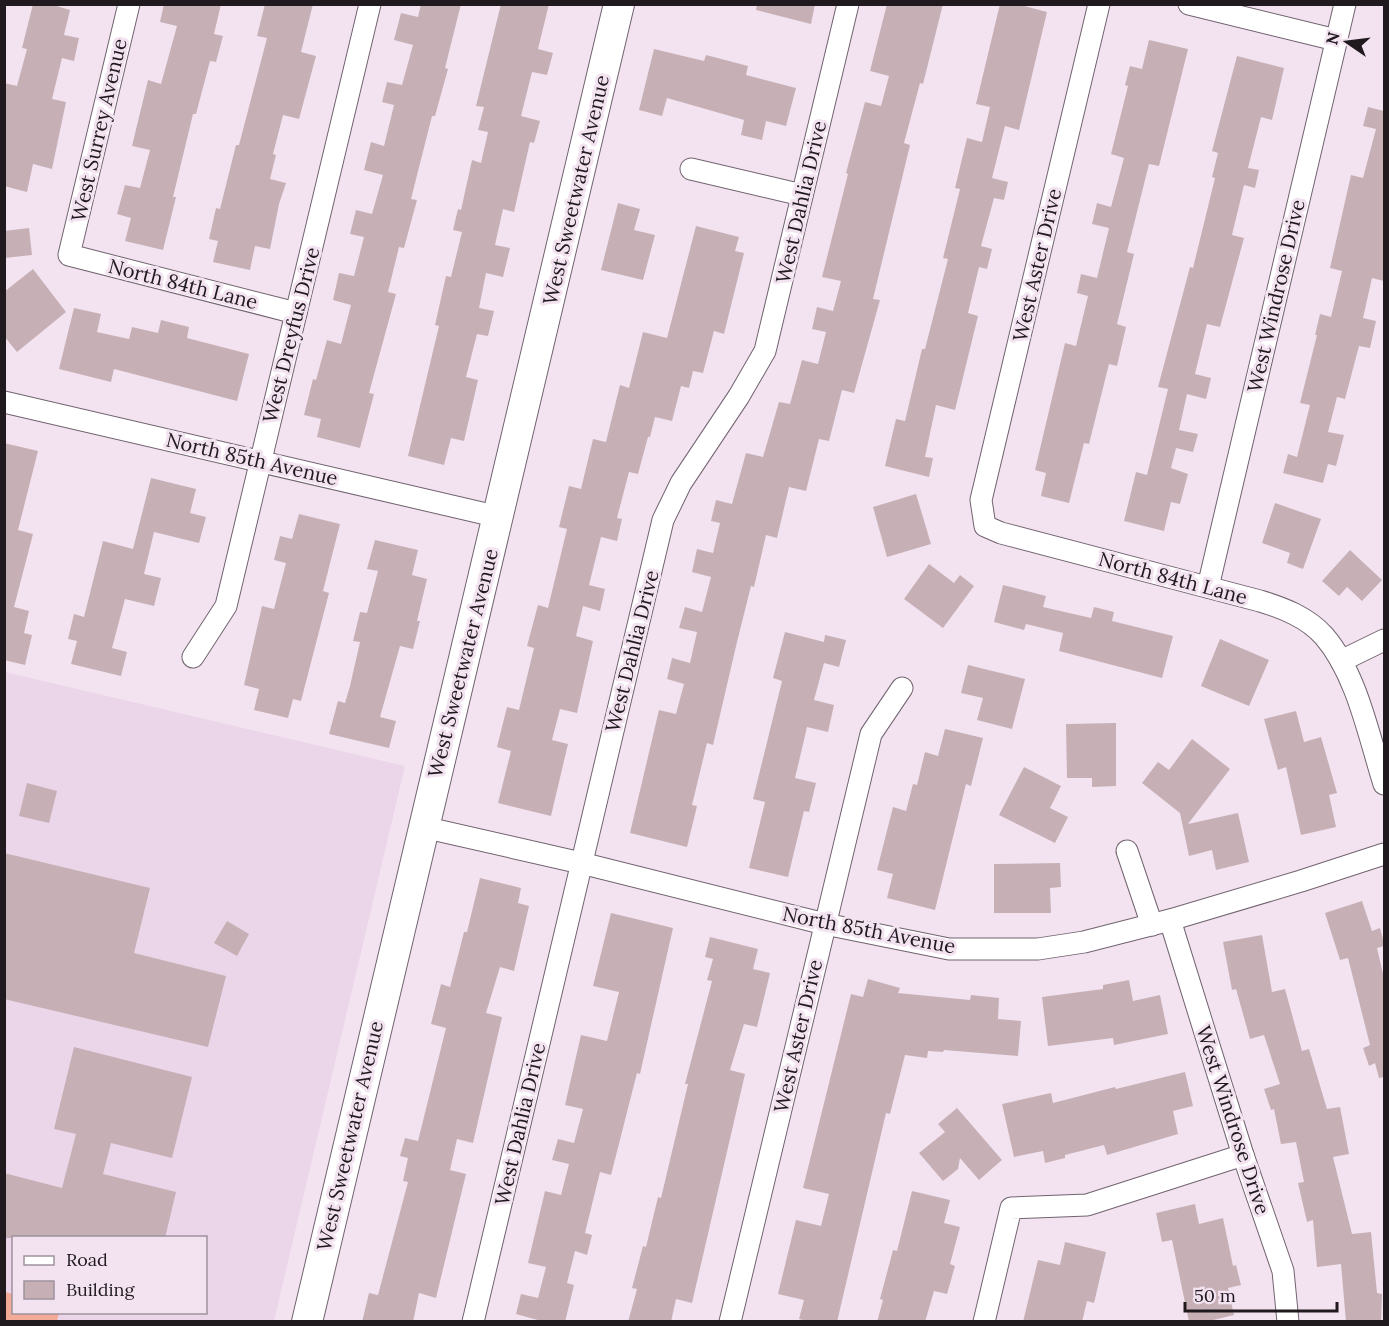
<svg xmlns="http://www.w3.org/2000/svg" width="1389" height="1326" viewBox="0 0 1389 1326" font-family="Lora,serif">
<style>
.built{fill:#ebd5e8;fill-rule:evenodd}
.green{fill:#f3ab97}
.building{fill:#c6b0b5}
.lines{fill:none;stroke-linecap:round;stroke-linejoin:round}
.street-casing{stroke:#71636f;stroke-width:23}
.secondary-casing{stroke:#71636f;stroke-width:32}
.street{stroke:#fff;stroke-width:21}
.secondary{stroke:#fff;stroke-width:30}
.labels{text-anchor:middle;stroke-width:6;stroke-linejoin:round;paint-order:stroke}
.street-label{font-size:20px;fill:#201a1f;stroke:#f3e3f1}
</style>
<rect width="100%" height="100%" fill="#f3e3f1"/>
<path class="built" d="M5 672 405 766 274 1321 5 1322ZM14 1238H206V1312H14Z"/>
<polygon class="green" points="5,1292 13,1294 14,1312 59,1313 57,1321 5,1321"/>
<g class="building">
<polygon points="33,4 50,4 70,10 64,35 79,38 74,61 62,58 52,99 66,102 52,169 33,164 27,192 4,186 4,83 17,86 27,49 22,48"/>
<polygon points="164,4 221,4 214,34 223,36 216,62 210,61 196,114 193,114 173,197 176,197 163,250 125,241 131,218 117,214 125,185 140,188 150,150 132,146 148,80 161,84 177,26 160,22"/>
<polygon points="265,4 313,4 301,52 316,56 299,119 283,115 273,154 276,155 270,179 286,183 279,204 270,249 255,246 250,270 213,262 218,241 209,239 216,208 220,209 236,145 239,145 267,38 257,36"/>
<polygon points="421,4 461,4 445,68 448,69 435,116 432,116 411,199 417,200 404,248 399,247 388,292 396,294 369,393 374,394 360,448 317,437 321,419 304,415 313,379 316,380 327,340 341,344 351,305 333,300 339,273 354,276 364,237 350,234 356,210 372,214 383,175 364,170 371,142 384,146 394,105 382,102 387,82 402,85 413,45 394,40 401,13 418,17"/>
<polygon points="501,4 549,4 538,49 553,53 547,75 532,72 521,116 540,121 534,143 530,142 514,212 503,209 495,245 510,248 503,277 486,273 479,308 494,311 488,336 477,334 466,377 478,380 464,441 451,438 444,465 408,456 439,326 435,325 446,276 451,277 462,232 453,230 458,209 461,210 472,160 481,163 488,132 478,130 484,107 476,106"/>
<polygon points="757,4 815,4 811,24 756,10"/>
<polygon points="887,4 943,4 923,84 920,83 904,143 910,145 873,299 880,300 854,393 842,390 829,441 819,439 806,491 789,487 777,538 766,535 754,587 751,586 737,642 713,745 707,743 692,805 697,806 687,847 630,833 659,710 676,714 684,684 667,679 672,658 690,663 697,632 679,628 685,607 702,612 711,577 692,572 697,549 713,553 720,523 711,521 716,500 732,504 746,453 763,457 779,402 790,404 802,360 818,364 826,332 812,329 817,307 833,311 841,281 822,277 848,174 846,173 865,102 881,106 889,76 870,71"/>
<polygon points="1000,4 1017,4 1047,12 1019,130 1005,126 992,178 1008,182 1004,200 994,198 981,246 992,249 987,269 979,267 968,313 978,316 955,410 936,405 925,457 933,458 929,477 885,466 896,419 905,421 922,349 925,349 948,259 943,258 960,189 955,188 967,138 982,142 990,107 976,104"/>
<polygon points="1149,40 1188,49 1159,166 1149,164 1127,252 1134,254 1117,324 1126,327 1117,366 1109,364 1089,444 1084,443 1069,503 1041,496 1046,473 1035,470 1065,343 1076,346 1088,296 1077,293 1081,274 1097,278 1109,228 1092,224 1097,203 1111,207 1124,158 1111,154 1128,86 1125,85 1130,66 1142,69"/>
<polygon points="654,49 704,61 706,55 748,66 746,75 796,88 786,126 766,121 762,140 741,135 744,120 667,98 662,116 639,110"/>
<polygon points="1237,56 1284,68 1272,120 1261,117 1248,168 1259,170 1255,188 1244,185 1232,235 1244,238 1220,327 1207,324 1195,374 1211,378 1206,399 1187,394 1179,430 1198,434 1193,452 1176,448 1171,468 1188,474 1180,504 1171,502 1164,531 1124,521 1136,472 1147,475 1168,389 1158,387 1190,267 1193,268 1215,178 1212,177 1218,153 1212,151"/>
<polygon points="1368,107 1384,111 1384,281 1372,278 1363,318 1376,321 1370,348 1359,346 1345,399 1337,397 1328,432 1344,435 1336,466 1328,464 1323,483 1283,473 1288,454 1297,457 1310,405 1300,403 1317,335 1315,335 1320,314 1331,317 1342,271 1330,268 1351,175 1363,178 1376,129 1363,126"/>
<polygon points="618,203 640,209 634,230 655,235 643,280 601,270"/>
<polygon points="696,226 739,237 735,251 744,253 724,334 714,331 703,373 693,371 689,388 681,386 672,421 655,417 650,437 648,437 638,474 629,472 617,518 622,519 617,541 601,537 589,585 605,589 600,611 583,606 576,636 593,641 577,713 560,709 552,740 568,744 551,816 498,803 511,751 497,747 507,707 519,710 534,648 527,646 538,605 548,608 567,529 559,527 569,486 581,489 593,439 606,442 620,385 629,388 643,332 667,338"/>
<polygon points="29,228 32,255 4,258 4,231"/>
<polygon points="33,269 66,312 17,352 4,336 4,292"/>
<polygon points="74,308 101,314 97,332 129,339 132,327 158,333 161,320 189,327 187,338 249,354 237,401 114,369 111,382 59,369"/>
<polygon points="4,443 38,451 18,530 33,534 14,607 29,611 24,633 32,635 25,665 4,660"/>
<polygon points="151,478 196,489 190,513 206,517 199,543 154,532 144,574 161,578 154,606 125,599 112,648 127,652 121,676 71,664 77,641 68,639 74,614 84,617 103,541 133,549"/>
<polygon points="916,494 931,544 887,557 873,507"/>
<polygon points="1275,503 1321,519 1303,569 1287,563 1290,553 1262,543"/>
<polygon points="299,514 340,524 323,591 329,593 301,701 293,699 288,718 254,710 259,689 244,685 262,606 274,609 286,563 274,560 280,536 292,539"/>
<polygon points="375,540 418,550 412,575 427,579 417,621 420,621 413,649 400,646 380,717 396,721 389,748 329,734 338,701 345,703 350,686 360,642 353,641 360,612 367,613 378,571 367,569"/>
<polygon points="1350,550 1382,580 1362,601 1347,587 1339,596 1322,581"/>
<polygon points="929,564 954,583 960,575 974,586 943,628 904,599"/>
<polygon points="1003,585 1046,596 1043,607 1091,618 1094,607 1114,612 1112,621 1173,636 1162,678 1059,651 1063,633 1026,624 1024,630 994,622"/>
<polygon points="785,632 824,642 825,635 846,640 839,667 824,663 814,700 834,705 828,732 807,727 800,757 795,778 816,783 809,812 804,811 788,877 749,868 765,802 753,799 782,681 773,678"/>
<polygon points="1220,639 1269,660 1249,706 1201,686"/>
<polygon points="968,665 1025,679 1012,729 977,720 983,698 961,693"/>
<polygon points="1296,711 1304,742 1321,737 1337,793 1329,795 1336,827 1301,835 1286,767 1278,770 1264,719"/>
<polygon points="1116,723 1116,786 1092,787 1092,778 1067,778 1066,724"/>
<polygon points="945,729 983,738 971,786 966,784 935,910 887,898 893,874 877,870 893,807 906,811 913,784 917,785 925,752 938,756"/>
<polygon points="1192,739 1230,769 1188,824 1238,813 1249,862 1216,870 1212,850 1189,856 1180,813 1142,783 1158,762 1169,770"/>
<polygon points="1024,767 1061,786 1050,808 1068,817 1055,843 999,815"/>
<polygon points="27,783 57,791 49,823 19,816"/>
<polygon points="4,853 150,888 134,953 226,976 208,1047 4,999"/>
<polygon points="1060,863 1061,887 1050,888 1051,913 994,913 994,864"/>
<polygon points="480,878 521,888 518,903 529,906 514,971 500,967 486,1013 502,1017 473,1143 457,1139 450,1170 466,1174 436,1298 419,1293 413,1322 362,1322 369,1293 378,1295 408,1182 403,1181 408,1158 400,1156 405,1138 418,1141 446,1028 431,1024 441,984 450,987 464,932 467,932"/>
<polygon points="1362,901 1372,931 1380,928 1384,943 1384,946 1377,948 1384,978 1384,1077 1379,1078 1375,1063 1369,1066 1363,1048 1370,1045 1348,958 1340,960 1325,913"/>
<polygon points="611,913 673,928 640,1074 637,1073 611,1175 600,1172 585,1233 592,1235 587,1255 575,1251 567,1283 574,1285 565,1322 545,1322 516,1314 521,1294 538,1298 546,1267 528,1263 545,1191 561,1195 569,1164 552,1160 558,1139 574,1143 583,1109 565,1105 581,1035 607,1041 619,992 593,986"/>
<polygon points="227,921 249,934 237,956 214,943"/>
<polygon points="1262,935 1272,992 1285,989 1302,1051 1309,1049 1327,1109 1340,1107 1349,1154 1333,1157 1352,1234 1371,1232 1377,1293 1382,1294 1381,1322 1346,1322 1341,1264 1317,1267 1313,1220 1307,1222 1298,1183 1304,1182 1296,1142 1281,1144 1274,1109 1271,1110 1264,1089 1280,1084 1264,1035 1250,1039 1236,989 1232,990 1223,942"/>
<polygon points="710,937 758,949 753,969 770,973 757,1027 744,1024 730,1070 745,1074 692,1303 676,1299 671,1322 628,1322 637,1289 632,1288 643,1246 646,1247 658,1197 661,1198 688,1084 685,1084 712,981 707,980 713,959 705,957"/>
<polygon points="868,979 900,988 898,993 970,1000 971,995 999,998 998,1019 1021,1021 1018,1056 944,1050 943,1052 928,1051 927,1058 905,1055 890,1114 886,1113 837,1322 811,1322 799,1319 804,1300 778,1294 796,1220 821,1226 829,1194 803,1188 851,994 863,997"/>
<polygon points="1129,980 1133,1001 1160,995 1168,1034 1114,1045 1113,1038 1048,1046 1042,997 1103,989 1103,985"/>
<polygon points="74,1047 192,1077 172,1158 111,1143 103,1174 176,1192 165,1238 4,1238 4,1173 62,1188 76,1134 54,1129"/>
<polygon points="1185,1072 1193,1106 1173,1111 1178,1134 1107,1155 1104,1145 1065,1155 1065,1158 1045,1163 1043,1151 1014,1157 1002,1104 1051,1093 1053,1103 1115,1087 1116,1089"/>
<polygon points="957,1108 1002,1160 979,1180 960,1158 958,1169 943,1181 919,1153 945,1132 938,1124"/>
<polygon points="912,1191 950,1200 944,1223 960,1227 950,1264 955,1266 947,1294 934,1291 925,1322 877,1322 883,1300 880,1299 893,1250 897,1251"/>
<polygon points="1195,1204 1199,1224 1223,1218 1233,1266 1236,1265 1241,1285 1228,1288 1234,1315 1205,1322 1189,1322 1172,1240 1162,1242 1156,1213"/>
<polygon points="1065,1242 1106,1252 1094,1303 1087,1301 1082,1322 1023,1322 1038,1260 1060,1265"/>
</g>
<g class="lines">
<g class="street-casing">
<g id="street">
<polyline points="129,4 69,255 296,313"/>
<path d="M1099 4 981 500 985 526 1001 533 1260 601C1283 608 1307 617 1324 636 1357 674 1369 737 1384 784"/>
<polyline points="1189,4 1336,40"/>
<polyline points="691,169 802,195"/>
<polyline points="4,402 499,517"/>
<polyline points="1208,587 1345,4"/>
<polyline points="193,657 226,606 370,4"/>
<polyline points="1341,661 1384,640"/>
<polyline points="423,827 581,863 825,924 949,949 1038,949 1084,942 1170,920 1301,881 1384,854"/>
<polyline points="1127,851 1152,925"/>
<polyline points="1170,920 1243,1155 1283,1271 1288,1322"/>
<polyline points="473,1322 663,520 681,483 739,396 765,351 848,4"/>
<polyline points="730,1322 871,734 902,688"/>
<polyline points="984,1322 1011,1208 1087,1205 1243,1155"/>
</g>
</g>
<g class="secondary-casing">
<polyline id="secondary" points="307,1322 619,4"/>
</g>
<use href="#street" class="street"/>
<use href="#secondary" class="secondary"/>
</g>
<g class="labels">
<g class="street-label">
<text transform="translate(99 130) rotate(-77)" y="7">West Surrey Avenue</text>
<text transform="translate(576 190) rotate(-77)" y="7">West Sweetwater Avenue</text>
<text transform="translate(801 202) rotate(-77)" y="7">West Dahlia Drive</text>
<text transform="translate(1037 265) rotate(-77)" y="7">West Aster Drive</text>
<text transform="translate(183 284) rotate(14)" y="7">North 84th Lane</text>
<text transform="translate(1276 296) rotate(-77)" y="7">West Windrose Drive</text>
<text transform="translate(291 335) rotate(-76)" y="7">West Dreyfus Drive</text>
<text transform="translate(252 459) rotate(13)" y="7">North 85th Avenue</text>
<text transform="translate(1173 578) rotate(15)" y="7">North 84th Lane</text>
<text transform="translate(632 651) rotate(-76)" y="7">West Dahlia Drive</text>
<text transform="translate(463 663) rotate(-76)" y="7">West Sweetwater Avenue</text>
<text transform="translate(869 930) rotate(11)" y="7">North 85th Avenue</text>
<text transform="translate(798 1036) rotate(-77)" y="7">West Aster Drive</text>
<text transform="translate(1233 1120) rotate(72)" y="7">West Windrose Drive</text>
<text transform="translate(520 1124) rotate(-77)" y="7">West Dahlia Drive</text>
<text transform="translate(350 1136) rotate(-77)" y="7">West Sweetwater Avenue</text>
</g>
</g>
<rect width="1389" height="1326" fill="none" stroke="#201a1f" stroke-width="12"/>
<rect x="12" y="1236" width="195" height="78" fill="#f3e3f1" stroke="#9f939d" stroke-width="1.5"/>
<rect x="24" y="1256" width="30" height="9" fill="#ffffff" stroke="#9f939d" stroke-width="1.5"/>
<text x="66" y="1266" font-size="18" fill="#201a1f">Road</text>
<rect x="24" y="1281" width="30" height="18" fill="#c6b0b5" stroke="#9f939d" stroke-width="1.5"/>
<text x="66" y="1296" font-size="18" fill="#201a1f">Building</text>
<g transform="translate(1347 42) rotate(284)" stroke="#f3e3f1" stroke-width="4.5" paint-order="stroke">
<path d="M0-4.5L10 22L0 15L-10 22Z" fill="#201a1f"/>
<text y="-9" font-size="16" font-weight="bold" text-anchor="middle" fill="#201a1f">N</text>
</g>
<path d="M1185 1302v9h152v-9" fill="none" stroke="#201a1f" stroke-width="3"/>
<text x="1194" y="1302" font-size="18" fill="#201a1f" stroke="#f3e3f1" stroke-width="4.5" paint-order="stroke">50 m</text>
</svg>
